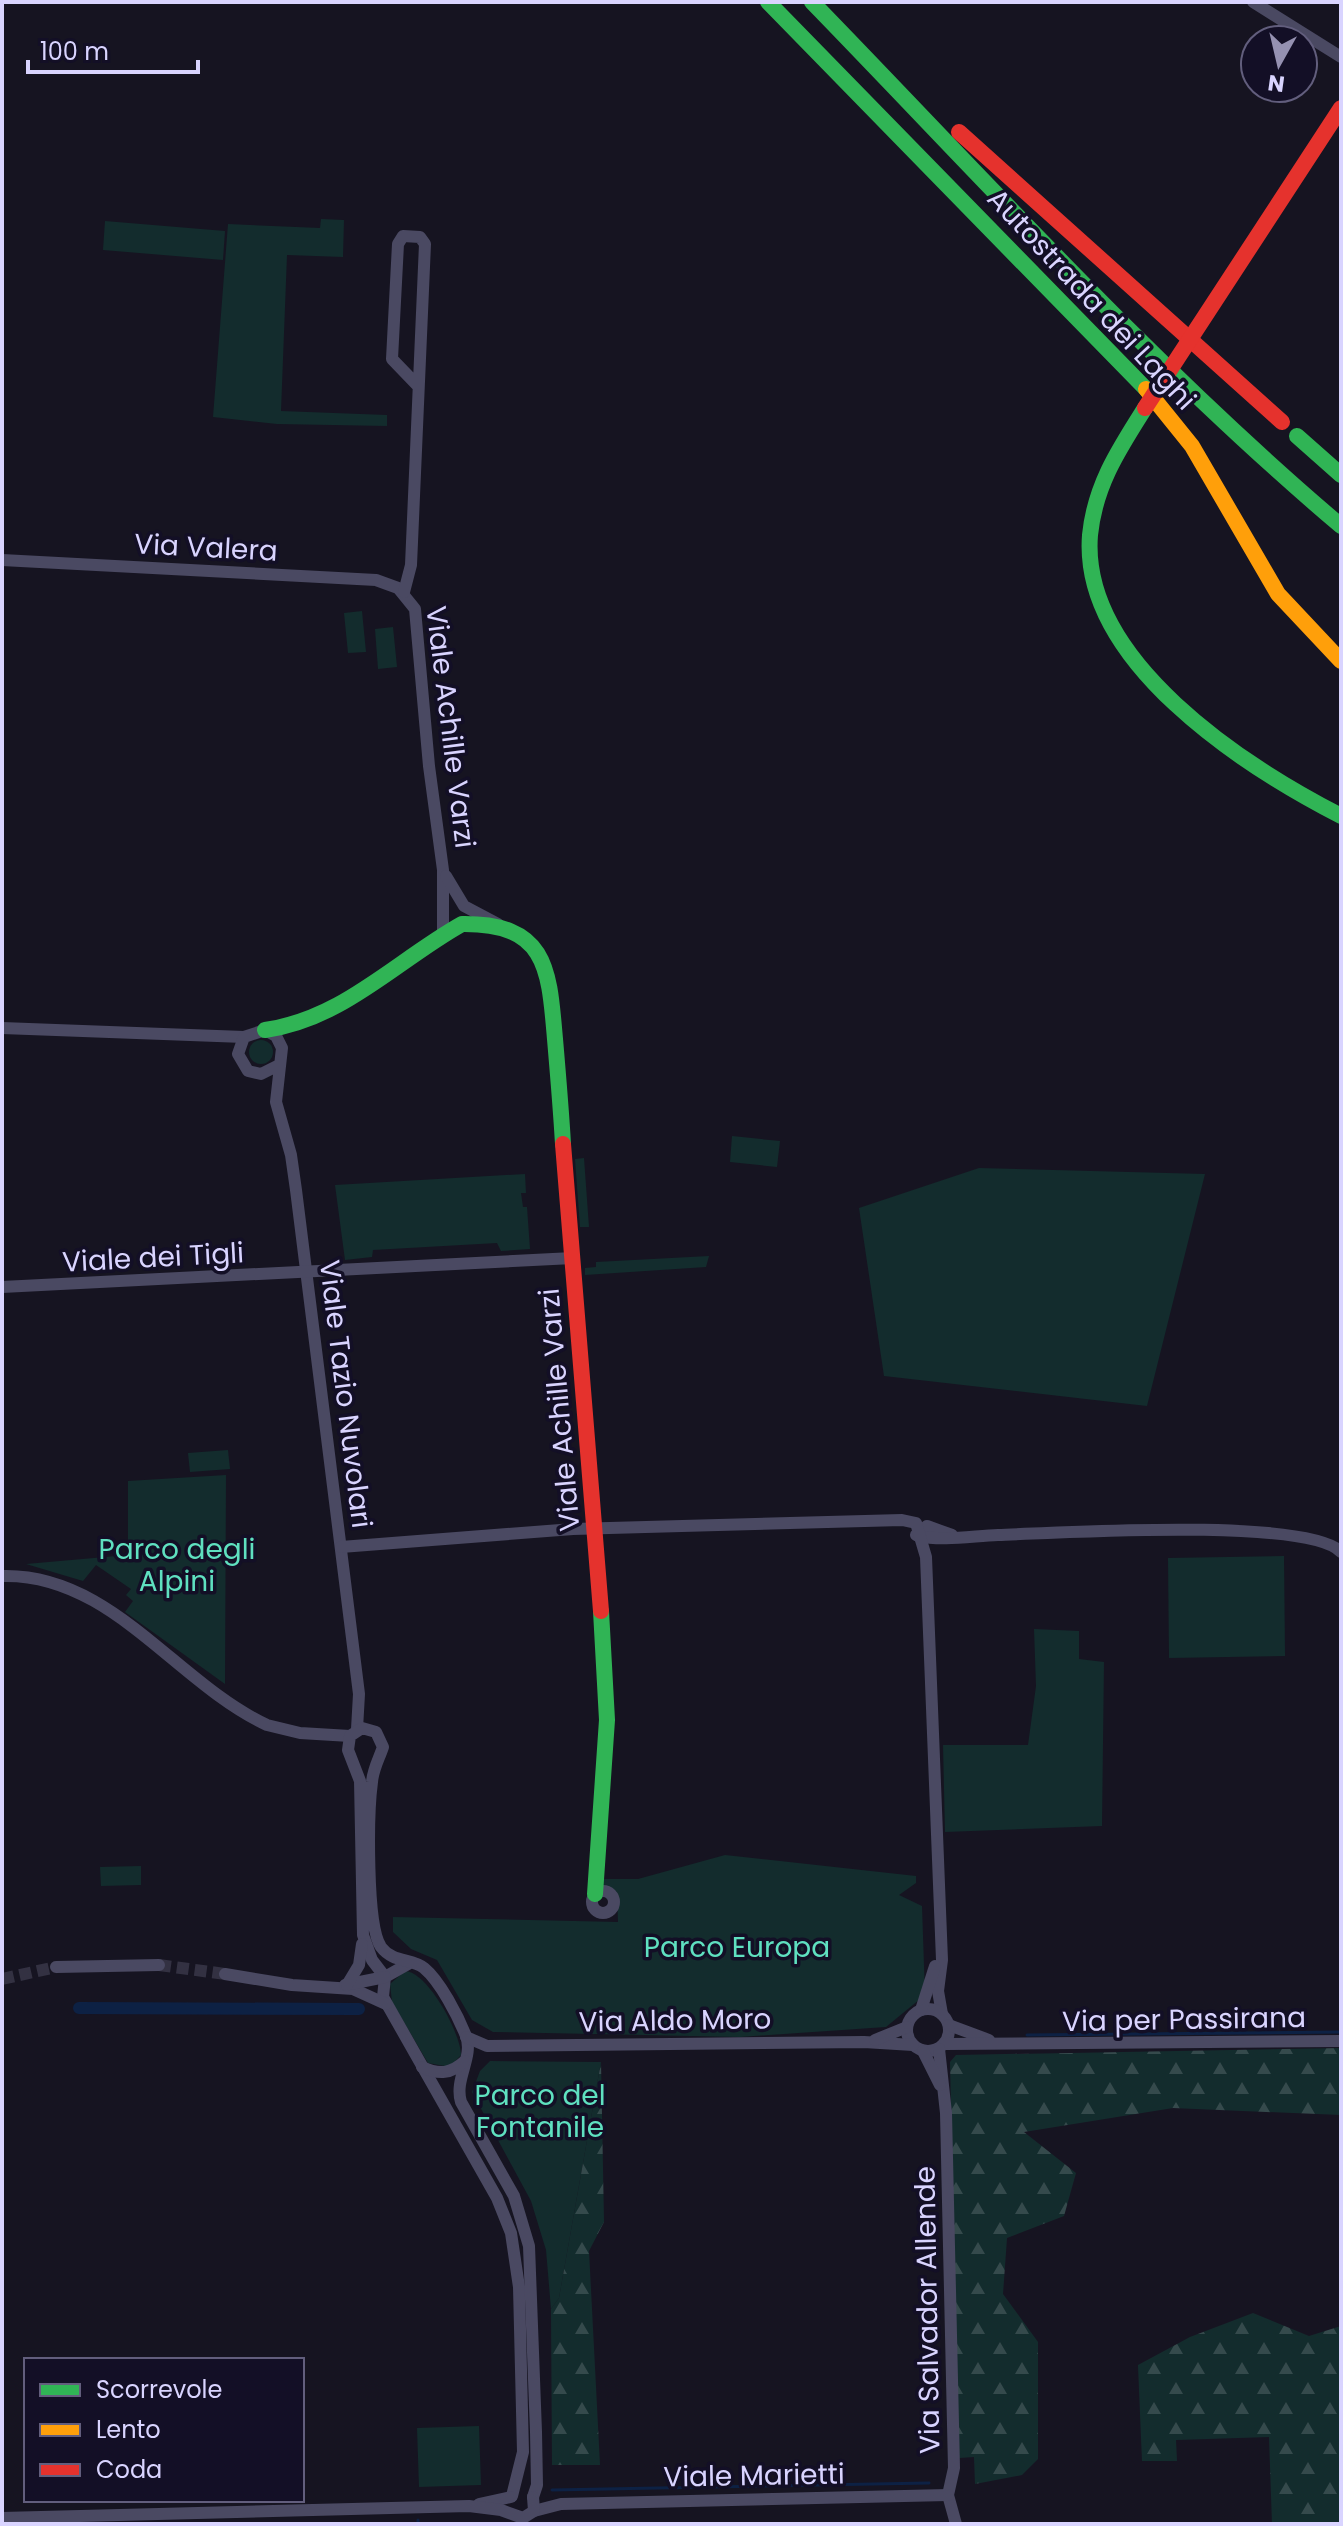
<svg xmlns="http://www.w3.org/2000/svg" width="1343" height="2526" viewBox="0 0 1343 2526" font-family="Poppins,sans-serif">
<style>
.green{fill:#132c2d}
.forest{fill:url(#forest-firs)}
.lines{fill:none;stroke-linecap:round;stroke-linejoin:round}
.stream{stroke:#0d2144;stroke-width:3}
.canal{stroke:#0d2144;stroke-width:12}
.street-tunnel{stroke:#333142;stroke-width:12;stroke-dasharray:12 6;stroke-linecap:butt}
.street{stroke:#4a4962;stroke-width:12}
.fast{stroke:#30b455;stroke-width:16}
.slow{stroke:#ff9f0a;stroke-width:16}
.jam{stroke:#e5322d;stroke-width:16}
.labels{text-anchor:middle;stroke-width:7;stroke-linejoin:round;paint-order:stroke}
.street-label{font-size:28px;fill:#d9d4ff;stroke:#130f26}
.park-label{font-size:28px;fill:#5fe0c0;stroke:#130f26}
</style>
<defs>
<pattern id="forest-firs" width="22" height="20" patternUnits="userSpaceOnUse" patternTransform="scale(2)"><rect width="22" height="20" fill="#132c2d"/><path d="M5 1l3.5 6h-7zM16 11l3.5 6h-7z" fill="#354a4c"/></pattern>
</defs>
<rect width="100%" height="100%" fill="#161421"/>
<g class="green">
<polygon points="321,219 344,220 343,257 287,255 281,411 387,415 387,426 277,424 213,417 228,224 320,228"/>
<polygon points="105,221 225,231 223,260 103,250"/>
<polygon points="362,611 366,652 348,653 344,613"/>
<polygon points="393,627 397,667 378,669 375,629"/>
<circle cx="261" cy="1052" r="12"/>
<polygon points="732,1136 780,1141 777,1167 730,1162"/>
<polygon points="584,1158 589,1227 580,1227 575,1159"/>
<polygon points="979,1168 1205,1174 1147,1406 884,1376 859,1208"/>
<polygon points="525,1174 526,1193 521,1193 523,1207 527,1207 530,1249 501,1251 497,1243 373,1250 372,1257 345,1260 335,1185"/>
<polygon points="709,1256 706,1267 585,1275 585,1268 596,1267 596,1262"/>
<polygon points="228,1450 230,1469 190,1472 188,1453"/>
<polygon points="226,1475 225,1684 125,1612 133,1601 126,1595 131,1589 96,1565 83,1581 26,1564 128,1555 128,1481"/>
<polygon points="1284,1556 1285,1656 1169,1658 1168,1558"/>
<polygon points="1034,1629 1079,1631 1079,1659 1104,1662 1102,1826 945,1832 943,1745 1028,1745 1036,1686"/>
<polygon points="725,1855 916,1876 916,1883 899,1895 922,1906 925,1995 886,2027 740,2037 493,2032 472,2020 437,1960 411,1949 393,1932 393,1917 618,1922 617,1892 602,1885 602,1879 638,1879"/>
<polygon points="141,1866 141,1885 101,1886 100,1867"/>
<path d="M405 1971C428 1972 461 2034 461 2055L450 2067 428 2063 392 2002 390 1984Z"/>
<polygon points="490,2061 601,2062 559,2298 551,2309 546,2250 531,2201 472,2092 480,2071"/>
<polygon points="479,2426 481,2485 419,2487 417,2428"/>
</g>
<g class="forest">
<polygon points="1341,2048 1341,2115 1173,2108 1024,2132 1076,2173 1064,2216 1007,2238 1003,2294 1038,2342 1038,2459 1022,2475 975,2484 974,2457 959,2458 950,2062 956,2055"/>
<polygon points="601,2062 604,2222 589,2251 600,2465 552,2465 551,2309 559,2298"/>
<polygon points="1253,2313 1309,2336 1341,2326 1341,2524 1272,2524 1269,2437 1176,2440 1177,2461 1142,2461 1138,2365 1190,2337"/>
</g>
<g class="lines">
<g class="stream">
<polyline points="1027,2035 1341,2032"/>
<polyline points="552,2490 929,2483"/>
<polyline points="418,2520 418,2524"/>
</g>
<polyline class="canal" points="79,2008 359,2009"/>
<g class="street-tunnel">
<polyline points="159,1965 225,1974"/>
<polyline points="2,1979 56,1967"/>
</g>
<g class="street">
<polyline points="1253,2 1341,57"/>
<polyline points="2,560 376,580 398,588 415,609 429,766 443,870 443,934"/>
<polyline points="404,592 411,565 425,244 420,237 403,236 398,244 392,359 418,386"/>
<polyline points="446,876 464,906 498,924"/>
<polyline points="2,1028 244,1037"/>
<polyline points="279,1065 261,1074 248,1071 238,1054 244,1037 265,1030 276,1036 282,1048 276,1102 291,1155 296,1190 359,1694 357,1729"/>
<polyline points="2,1287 573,1258"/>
<polyline points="916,1535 927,1526 952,1535"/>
<path d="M918 1536C943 1541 972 1536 998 1535 1056 1533 1307 1517 1341 1552"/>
<polyline points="341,1547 573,1529 902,1520 916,1523 926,1557 942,1960 938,1991 942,2014"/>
<path d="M2 1576C111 1573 175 1682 267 1725L300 1733 350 1736"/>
<circle cx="603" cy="1902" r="11"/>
<polyline points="408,1964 385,1977 383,1997 497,2198 511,2233 519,2287 523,2452 512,2496"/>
<polyline points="56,1967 159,1965"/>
<polyline points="225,1974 292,1985 353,1989 386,2004"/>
<path d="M385 1977 372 1960 363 1935 360 1781 348 1750 350 1736 362 1728 376 1732 383 1747C379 1759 373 1769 372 1782 368 1812 366 1925 381 1947 393 1963 411 1958 424 1968 440 1981 458 2016 466 2036 474 2057 454 2079 461 2102L514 2196 529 2246 536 2432 537 2485 533 2497"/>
<polyline points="345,1985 385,1977"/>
<polyline points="347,1985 359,1965 362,1944"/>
<circle cx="928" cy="2030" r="21"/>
<polyline points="921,2010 935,1966"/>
<polyline points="949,2025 989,2040"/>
<polyline points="466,2037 487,2046 864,2042 913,2045"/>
<polyline points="875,2040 907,2027"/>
<polyline points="945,2044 1341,2041"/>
<polyline points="939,2049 946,2113 954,2468 948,2495 956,2524"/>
<polyline points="923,2051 940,2085"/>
<path d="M422 2067C439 2075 451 2074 465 2061"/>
<polyline points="479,2504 511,2497"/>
<polyline points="534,2511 561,2504 948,2495"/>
<polyline points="2,2518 469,2506 501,2510 523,2518 534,2511 533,2497"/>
</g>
<g class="fast">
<polyline points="768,2 1146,389"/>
<path d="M812 2C985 180 1151 365 1341 526"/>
<path d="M1145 408C1119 449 1095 485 1090 535 1080 661 1244 766 1341 816"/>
<polyline points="1297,436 1341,475"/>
<path d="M265 1030C343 1019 396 961 462 924 548 923 549 970 555 1039 558 1074 561 1109 563 1144"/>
<polyline points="595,1894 607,1720 601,1611"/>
</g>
<polyline class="slow" points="1146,389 1192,446 1278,594 1341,661"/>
<g class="jam">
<polyline points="959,132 1282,422"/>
<polyline points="1145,408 1341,108"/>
<polyline points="563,1144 601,1611"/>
</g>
</g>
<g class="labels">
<g class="street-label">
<text transform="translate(1092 299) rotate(47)" y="10">Autostrada dei Laghi</text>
<text transform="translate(206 547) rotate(3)" y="10">Via Valera</text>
<text transform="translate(451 727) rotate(83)" y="10">Viale Achille Varzi</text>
<text transform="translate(153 1257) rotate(-3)" y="10">Viale dei Tigli</text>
<text transform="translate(346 1394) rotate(83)" y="10">Viale Tazio Nuvolari</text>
<text transform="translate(559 1410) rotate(-95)" y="10">Viale Achille Varzi</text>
<text transform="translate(1184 2019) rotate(-1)" y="10">Via per Passirana</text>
<text transform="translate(675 2020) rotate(-1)" y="10">Via Aldo Moro</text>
<text transform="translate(927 2310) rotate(-91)" y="10">Via Salvador Allende</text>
<text transform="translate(754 2475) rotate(-1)" y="10">Viale Marietti</text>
</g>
<g class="park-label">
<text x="177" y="1559">Parco degli<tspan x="177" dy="32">Alpini</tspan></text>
<text x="737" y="1957">Parco Europa</text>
<text x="540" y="2105">Parco del<tspan x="540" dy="32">Fontanile</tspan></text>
</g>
</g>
<rect width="1343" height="2526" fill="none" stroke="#d9d4ff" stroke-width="8"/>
<rect x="24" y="2358" width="280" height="144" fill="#130f26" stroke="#625e7d" stroke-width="2"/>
<rect x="40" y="2384" width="40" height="12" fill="#30b455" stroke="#625e7d" stroke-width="2"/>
<text x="96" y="2398" font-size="24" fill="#d9d4ff">Scorrevole</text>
<rect x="40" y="2424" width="40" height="12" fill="#ff9f0a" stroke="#625e7d" stroke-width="2"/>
<text x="96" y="2438" font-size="24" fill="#d9d4ff">Lento</text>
<rect x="40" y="2464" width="40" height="12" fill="#e5322d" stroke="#625e7d" stroke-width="2"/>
<text x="96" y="2478" font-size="24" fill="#d9d4ff">Coda</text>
<g transform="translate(1279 64) rotate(188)"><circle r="38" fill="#130f26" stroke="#625e7d" stroke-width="2"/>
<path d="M0-6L14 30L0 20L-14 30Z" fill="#9591b1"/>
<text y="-12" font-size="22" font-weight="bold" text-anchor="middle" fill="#d9d4ff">N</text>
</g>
<path d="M28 60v12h170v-12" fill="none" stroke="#d9d4ff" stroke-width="4"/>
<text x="40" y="60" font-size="24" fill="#d9d4ff" stroke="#130f26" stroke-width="6" paint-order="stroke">100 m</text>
</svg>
